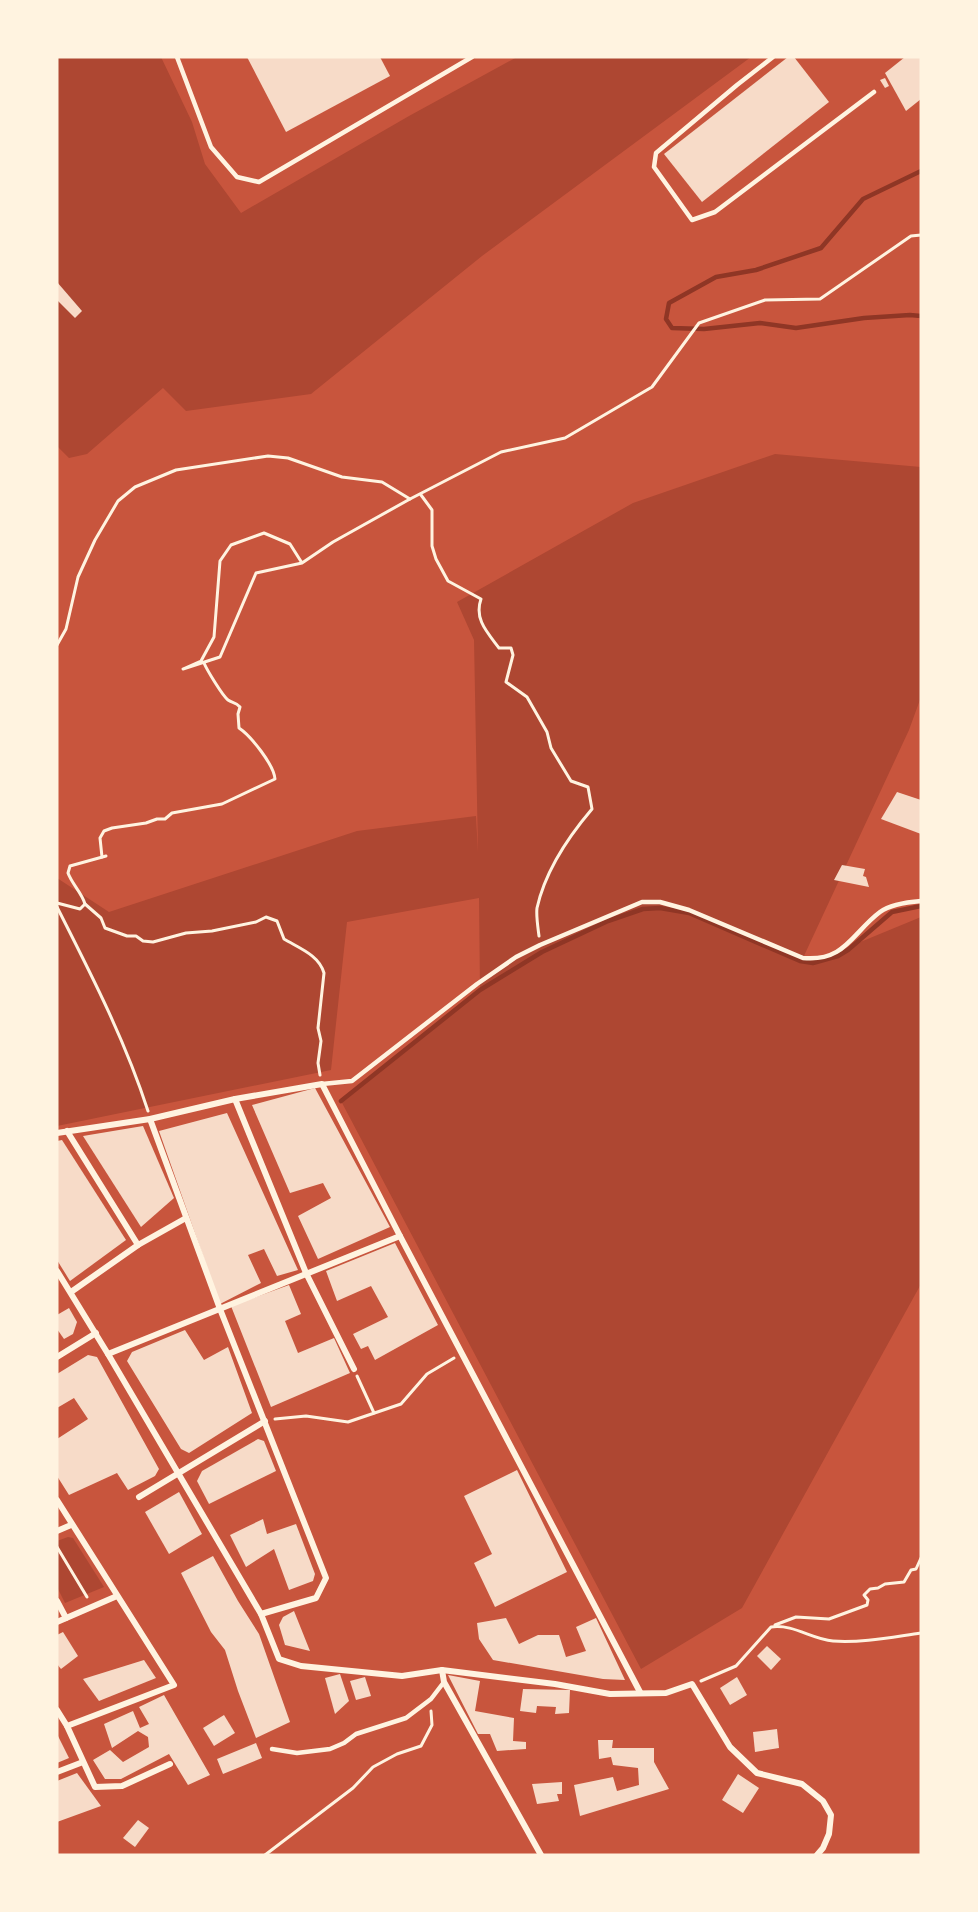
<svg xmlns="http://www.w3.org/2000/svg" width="978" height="1912" viewBox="0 0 978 1912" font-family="'IBM Plex Sans',sans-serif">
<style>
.green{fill:#ae4732}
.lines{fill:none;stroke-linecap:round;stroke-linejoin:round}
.stream{stroke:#8f3625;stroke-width:4.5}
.building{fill:#f7dbc8}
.path{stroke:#fff3e0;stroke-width:3}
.service{stroke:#fff3e0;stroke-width:4.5}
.minor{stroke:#fff3e0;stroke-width:6}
</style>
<rect width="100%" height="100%" fill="#c8553d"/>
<g class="green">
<polygon points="57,57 161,57 192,122 205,164 241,213 409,116 517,57 751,57 482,256 311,394 186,411 163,388 87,454 69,458 57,446"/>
<polygon points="775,454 921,467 921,697 909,730 803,958 824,957 921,917 921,1284 742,1608 641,1669 341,1101 480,990 479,898 347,922 331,1070 57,1126 57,878 109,912 357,831 476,816 478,853 474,640 457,602 633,503"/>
<polygon points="68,1537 73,1538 104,1587 65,1603 57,1587 57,1541"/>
</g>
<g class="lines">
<g class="stream">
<polyline points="921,171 863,199 821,248 756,270 716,277 669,303 666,319 672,328 704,329 760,323 796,328 864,318 910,315 921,316"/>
<polyline points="341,1101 480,990 542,952 608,921 643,909 660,908 689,913 800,961 813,963 838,956 848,950 892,912 921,906"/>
</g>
</g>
<g class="building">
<polygon points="247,57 380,57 390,76 286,132"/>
<polygon points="788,57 794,57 829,102 702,202 664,154"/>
<polygon points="905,57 921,57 921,99 906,111 885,73"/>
<polygon points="885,78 889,86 885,88 880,80"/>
<polygon points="57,282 82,311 75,318 57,300"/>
<polygon points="897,792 921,800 921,834 881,819"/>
<polygon points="842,865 865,869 863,876 866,877 869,887 834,880"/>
<polygon points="315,1088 390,1227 318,1259 298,1216 331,1198 323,1183 290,1193 252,1105"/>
<polygon points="227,1113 298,1270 277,1276 264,1249 248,1255 261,1283 220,1304 159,1131"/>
<polygon points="143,1126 174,1198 141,1227 83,1136"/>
<polygon points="62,1140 126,1240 70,1281 57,1260 57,1141"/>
<polygon points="395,1243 438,1325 375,1360 368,1346 361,1349 353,1334 388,1317 371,1286 337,1301 326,1271"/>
<polygon points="289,1285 301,1314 285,1321 298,1353 334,1338 350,1373 271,1407 231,1306"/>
<polygon points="69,1308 77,1322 73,1334 64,1339 57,1329 57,1315"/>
<polygon points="185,1330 204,1360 228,1347 252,1413 189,1453 181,1449 127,1361 132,1352"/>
<polygon points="88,1355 97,1357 159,1469 155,1476 128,1490 117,1473 69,1495 57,1476 57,1439 88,1419 74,1398 57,1408 57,1374"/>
<polygon points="258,1439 264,1441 276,1471 209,1504 197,1481 202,1471"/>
<polygon points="517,1470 567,1572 495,1607 474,1563 492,1554 464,1496"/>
<polygon points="179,1492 202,1534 169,1554 145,1512"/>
<polygon points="263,1519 267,1534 296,1524 315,1574 313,1581 289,1590 274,1549 246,1567 230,1535"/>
<polygon points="213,1556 238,1601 259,1634 290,1722 256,1738 238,1691 225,1650 211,1632 181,1573"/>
<polygon points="294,1611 310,1651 285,1645 279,1625 283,1617"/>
<polygon points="506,1618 519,1644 538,1635 559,1635 566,1657 586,1651 576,1627 596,1618 625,1680 603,1679 493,1660 479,1639 477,1623"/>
<polygon points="63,1632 78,1656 61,1669 57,1664 57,1635"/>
<polygon points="767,1646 781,1659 771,1670 757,1656"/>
<polygon points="144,1660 156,1678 99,1701 83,1679"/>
<polygon points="340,1674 349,1701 335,1714 325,1678"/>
<polygon points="448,1675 480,1681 475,1711 514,1718 513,1741 526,1742 526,1749 497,1751 490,1734 478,1734"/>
<polygon points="365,1677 371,1696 356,1700 350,1681"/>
<polygon points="737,1677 747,1695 730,1705 720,1688"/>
<polygon points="523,1689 570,1690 569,1713 555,1714 556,1707 537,1706 536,1713 520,1711"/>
<polygon points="164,1695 210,1775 188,1785 169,1754 121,1779 105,1779 93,1760 110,1750 123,1762 149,1747 148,1737 138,1731 112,1748 104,1724 133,1711 140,1728 149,1724 139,1707"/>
<polygon points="224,1715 235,1733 214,1746 203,1728"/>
<polygon points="777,1729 779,1748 755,1752 753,1732"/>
<polygon points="57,1734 69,1758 57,1763"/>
<polygon points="598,1740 613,1740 612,1748 654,1748 654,1762 669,1789 580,1816 574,1785 613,1777 617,1791 639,1785 638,1768 613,1765 611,1757 599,1759"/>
<polygon points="256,1743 262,1758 223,1774 217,1759"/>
<polygon points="77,1773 101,1806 57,1822 57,1781"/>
<polygon points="738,1774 759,1788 743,1813 722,1800"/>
<polygon points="562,1782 562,1794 557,1794 559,1801 537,1804 532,1784"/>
<polygon points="138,1820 149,1828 135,1847 123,1838"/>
</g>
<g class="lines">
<g class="path">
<path d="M421 495 432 510V546L436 559 448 581 481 599C474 619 487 632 499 648H511L513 655 506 682 527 697 547 732 551 748 571 781 588 787 592 809C569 836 545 872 537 908 536 916 538 928 539 936"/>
<polyline points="302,563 290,544 264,533 231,545 220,561 214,637 201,661 183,669 220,657 256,573 302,563 333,542 410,499 501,452 565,438 652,387 699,323 765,300 820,299 911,236 921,235"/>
<polyline points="57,645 66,629 78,577 95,540 118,501 135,487 176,470 268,456 288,458 342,477 382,482 410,499"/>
<path d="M102 857 100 838 104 831 112 828 146 823 157 819H165L172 813 222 804 275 779C274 765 251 736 239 728L238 714 240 707C236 702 232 703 228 700 222 695 207 670 204 663"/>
<path d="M57 903 80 909 85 904C82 893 72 884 68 873L70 866 106 856"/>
<path d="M85 904 101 918 105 928 127 936H136L143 941 153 942 186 933 212 931 256 922 266 917 277 921 284 939C299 948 319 955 324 973L318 1028 321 1041 318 1063 320 1075"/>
<path d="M57 907C91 974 125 1040 148 1111"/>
<polyline points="357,1376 374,1413"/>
<polyline points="275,1419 306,1416 348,1422 401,1404 427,1374 454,1358"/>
<polyline points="57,1547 87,1597"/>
<polyline points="775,1625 796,1617 829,1619 867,1605 868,1600 864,1595 870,1589 878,1588 885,1584 904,1582 911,1570 916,1569 921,1558"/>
<path d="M701 1681 736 1666 771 1627C794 1624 811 1639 833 1641 862 1643 892 1637 921 1633"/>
<polyline points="265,1855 353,1788 373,1767 397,1754 421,1746 432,1725 431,1711"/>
</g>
<g class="service">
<polyline points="177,57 211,147 237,177 259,182 472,57"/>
<polyline points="773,57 737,85 656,153 654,167 692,220 715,212 874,92"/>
<path d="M322 1084 352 1081 477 984 516 957 540 945 642 902H660L689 910 803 958C845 962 852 933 880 912 891 904 908 902 921 901"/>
<polyline points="272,1749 297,1753 330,1749 344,1743 356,1734 406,1718 431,1699 444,1682"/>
</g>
<g class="minor">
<polyline points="235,1099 306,1273 354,1369"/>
<polyline points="150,1119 220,1309 326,1578 316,1598 261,1614"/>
<polyline points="67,1131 138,1245"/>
<polyline points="57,1133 150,1119 235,1099 322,1084 400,1236 640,1692"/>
<polyline points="57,1271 108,1354 261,1614 279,1659 301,1666 402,1676 442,1670 555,1684 610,1694 666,1693 692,1684 730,1747 757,1773 802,1784 823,1801 831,1815 829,1834 823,1848 817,1855"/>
<polyline points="71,1292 138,1245 186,1218"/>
<polyline points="108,1354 400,1236"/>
<polyline points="57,1357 96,1333"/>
<polyline points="139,1497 265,1421"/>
<polyline points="57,1500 174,1685 67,1726"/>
<polyline points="57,1531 71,1525"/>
<polyline points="57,1601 66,1618"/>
<polyline points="57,1622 117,1596"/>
<polyline points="442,1670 444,1682 541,1855"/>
<polyline points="57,1710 67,1726 95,1787 122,1786 170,1764"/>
<polyline points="57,1772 83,1762"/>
</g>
</g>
<rect width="978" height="1912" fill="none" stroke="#fff3e0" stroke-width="117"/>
</svg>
